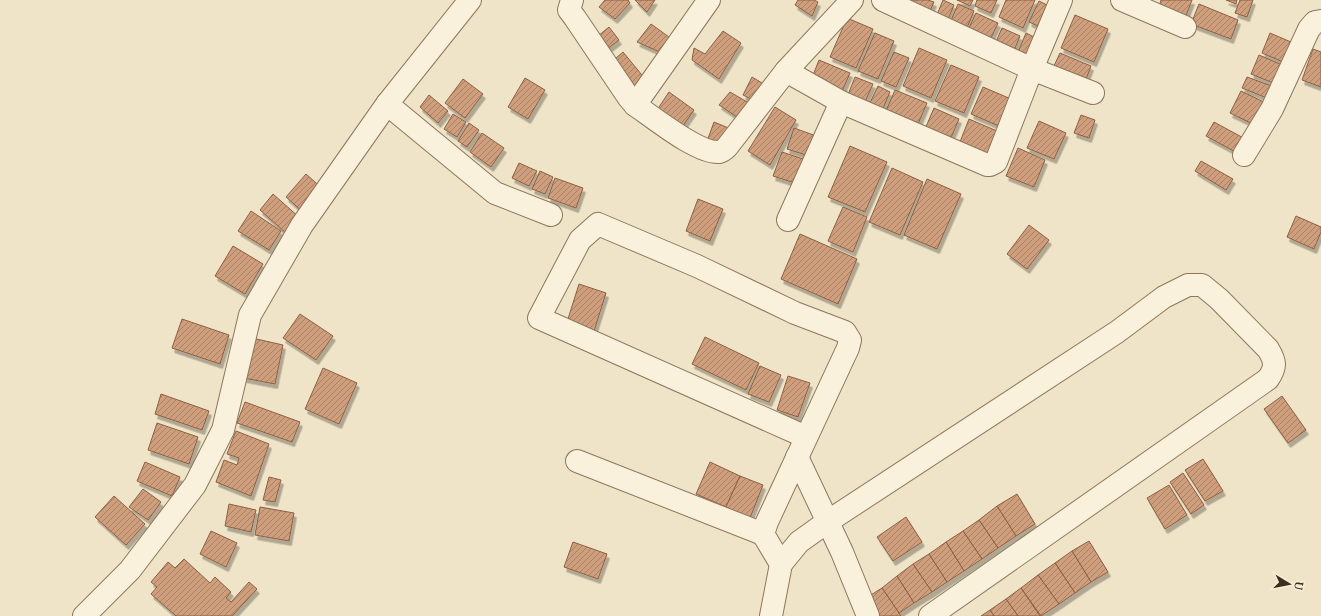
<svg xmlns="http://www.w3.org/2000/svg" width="1321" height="616" viewBox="0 0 1321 616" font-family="Merriweather,serif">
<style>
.building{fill:url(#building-hatch);stroke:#8d5f41;filter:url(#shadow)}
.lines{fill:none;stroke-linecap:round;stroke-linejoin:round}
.street-casing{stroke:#8d765c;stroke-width:24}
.street{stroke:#faf1dc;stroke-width:22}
</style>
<defs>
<pattern id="building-hatch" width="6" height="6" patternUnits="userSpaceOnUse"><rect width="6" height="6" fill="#cf9f7d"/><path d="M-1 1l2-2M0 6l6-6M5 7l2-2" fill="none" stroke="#a98266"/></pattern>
<filter id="shadow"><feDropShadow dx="2.5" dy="4.5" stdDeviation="0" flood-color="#0004"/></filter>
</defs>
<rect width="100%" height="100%" fill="#f0e4c8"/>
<g class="building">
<polygon points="605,0 628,0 630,3 615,19 599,7"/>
<polygon points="635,0 655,0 647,12"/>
<polygon points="798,0 814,0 818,2 812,16 795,5"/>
<polygon points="910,0 928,0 934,2 930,11 909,2"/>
<polygon points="943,0 954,5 947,22 936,17"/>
<polygon points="957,0 973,0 970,6"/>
<polygon points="977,0 997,0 991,13 975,6"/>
<polygon points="1006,0 1035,0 1023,28 999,17"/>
<polygon points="1161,0 1192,0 1185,18 1159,7"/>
<polygon points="1226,0 1237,0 1236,4"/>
<polygon points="1240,0 1253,0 1247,17 1235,13"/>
<polygon points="1039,1 1047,5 1038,26 1029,22"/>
<polygon points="958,4 974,11 966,30 950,23"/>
<polygon points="1199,4 1238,20 1231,39 1191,24"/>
<polygon points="976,13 998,23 990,40 968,30"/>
<polygon points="1075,15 1108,29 1094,62 1061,48"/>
<polygon points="847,18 873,29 856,68 830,57"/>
<polygon points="651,24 669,37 662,53 637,42"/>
<polygon points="609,27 619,40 602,53 592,41"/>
<polygon points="1002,28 1020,36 1013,53 995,44"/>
<polygon points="723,31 741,43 719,79 692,60 694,48 705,54"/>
<polygon points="875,33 894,41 878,79 858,71"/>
<polygon points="1026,33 1042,41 1034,59 1018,52"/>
<polygon points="1270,33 1298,45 1290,65 1262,53"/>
<polygon points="919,48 947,60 931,98 903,86"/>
<polygon points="1313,49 1321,52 1321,87 1302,80"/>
<polygon points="623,52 646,80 631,93 608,65"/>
<polygon points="894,52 909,58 896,87 881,81"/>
<polygon points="1060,53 1091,66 1085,82 1053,68"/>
<polygon points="1259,55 1289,68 1281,86 1251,74"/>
<polygon points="819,60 850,73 840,96 810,83"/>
<polygon points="951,65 979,77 964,113 935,101"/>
<polygon points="752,77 767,86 755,101 743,95"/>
<polygon points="855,77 873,84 864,104 847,97"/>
<polygon points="1247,77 1277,88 1272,100 1242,88"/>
<polygon points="525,78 545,90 528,119 508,107"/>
<polygon points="463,79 483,94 465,118 445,103"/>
<polygon points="878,86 890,92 881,113 868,107"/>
<polygon points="983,87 1018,102 1006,129 971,114"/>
<polygon points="895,90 927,103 918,124 886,111"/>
<polygon points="1241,91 1268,104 1257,126 1230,113"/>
<polygon points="669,92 694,110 678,133 653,116"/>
<polygon points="730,92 754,106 740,119 719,105"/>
<polygon points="429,95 448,111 438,123 420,107"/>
<polygon points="775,107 796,120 770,165 748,151"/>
<polygon points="934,108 959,119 950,140 925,129"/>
<polygon points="453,114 466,122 457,137 444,129"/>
<polygon points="1081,115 1095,120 1089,138 1074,133"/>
<polygon points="969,119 1004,134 992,161 958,147"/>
<polygon points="1039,121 1066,133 1054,159 1027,148"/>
<polygon points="714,122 731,129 717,146 706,144"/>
<polygon points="1214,122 1249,141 1241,155 1206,136"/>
<polygon points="469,123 479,130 467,147 458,141"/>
<polygon points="794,128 819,137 812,157 787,149"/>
<polygon points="482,133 504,148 491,167 470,152"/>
<polygon points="850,146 887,162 865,212 828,197"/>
<polygon points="1018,148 1045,160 1034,187 1006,176"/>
<polygon points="782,152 806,160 798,184 773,176"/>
<polygon points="1201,161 1233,179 1226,190 1195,171"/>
<polygon points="519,163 537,171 529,186 512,178"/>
<polygon points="892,168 923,182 900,235 869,222"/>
<polygon points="540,171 553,177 545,194 532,189"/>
<polygon points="306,174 324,190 304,213 286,197"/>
<polygon points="555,178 583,188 576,208 548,198"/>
<polygon points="927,179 961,194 937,249 904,235"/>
<polygon points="273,194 300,218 287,234 260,210"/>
<polygon points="698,199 723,209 710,241 686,231"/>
<polygon points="843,207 867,217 853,252 828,241"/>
<polygon points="251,211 281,231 269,250 238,231"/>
<polygon points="1296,216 1321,227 1321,232 1314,249 1287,237"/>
<polygon points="1029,225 1049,240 1027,269 1007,254"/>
<polygon points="800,234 857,259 838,304 781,279"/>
<polygon points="233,246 263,264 245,294 215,276"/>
<polygon points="579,284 606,293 594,331 567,322"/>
<polygon points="300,314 333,336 316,360 283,338"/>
<polygon points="182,319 229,335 220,364 172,348"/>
<polygon points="705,337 759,363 746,390 692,364"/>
<polygon points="252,338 283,345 275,384 244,378"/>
<polygon points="760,366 781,375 769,402 748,394"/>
<polygon points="323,368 357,383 339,424 305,409"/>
<polygon points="788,376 810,383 798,417 777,410"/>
<polygon points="161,394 209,411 202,430 155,414"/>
<polygon points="1282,396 1306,430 1288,443 1264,409"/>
<polygon points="245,402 300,422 292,442 237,423"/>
<polygon points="157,423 198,437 189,464 148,450"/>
<polygon points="236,431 269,444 251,496 216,482 224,460 237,465 239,458 227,454"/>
<polygon points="1203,459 1223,491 1205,501 1185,470"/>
<polygon points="145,462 180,477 172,496 137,481"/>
<polygon points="710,462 740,476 726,507 696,494"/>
<polygon points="1183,473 1204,505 1191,514 1170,482"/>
<polygon points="740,476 763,485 750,518 726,507"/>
<polygon points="269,477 281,480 275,502 263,500"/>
<polygon points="1169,485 1187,515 1165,529 1147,498"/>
<polygon points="143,489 161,502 148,520 129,507"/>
<polygon points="1017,494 1035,524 1016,536 997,506"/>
<polygon points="114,496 145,524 126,545 95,517"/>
<polygon points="229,504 256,510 251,532 225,526"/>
<polygon points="997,506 1016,536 998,548 979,520"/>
<polygon points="260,507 294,513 289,541 255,535"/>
<polygon points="906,517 922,542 893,561 877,537"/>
<polygon points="979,520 998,548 982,559 963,531"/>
<polygon points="211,531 237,543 226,567 200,554"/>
<polygon points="963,531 982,559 964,571 946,542"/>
<polygon points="1089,541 1108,572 1091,582 1072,551"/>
<polygon points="573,542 607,554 598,579 564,567"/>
<polygon points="946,542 964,571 947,582 929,554"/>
<polygon points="1072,551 1091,582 1075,593 1055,563"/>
<polygon points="929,554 947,582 932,592 913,564"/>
<polygon points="184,559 210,583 215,577 231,592 226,598 231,602 249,582 257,589 232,616 176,616 151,594 157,587 151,582 168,562 175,568"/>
<polygon points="1055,563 1075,593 1059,604 1038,575"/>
<polygon points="913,564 932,592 914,603 897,576"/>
<polygon points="1038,575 1059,604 1041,616 1021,588"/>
<polygon points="897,576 914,603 899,613 882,588"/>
<polygon points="882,588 901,616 878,616 866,598"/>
<polygon points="1021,588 1040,616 1018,616 1006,599"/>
<polygon points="1006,599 1018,616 994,616 990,610"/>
<polygon points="990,610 994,616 981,616"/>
</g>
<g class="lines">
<g class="street-casing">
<g id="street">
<path d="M572 0 569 10 575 18 629 98 635 105C653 117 698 154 719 152 723 151 725 149 727 147L786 71 852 0"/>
<polyline points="883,0 1032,69 1093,93"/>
<polyline points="1122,0 1185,27"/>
<polyline points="786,71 841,102 987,165 990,165 996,162 1032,69 1061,0"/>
<polyline points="387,104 495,193 551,215"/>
<polyline points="635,105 709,0"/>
<polyline points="1244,155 1272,109 1309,29 1315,22 1321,21"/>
<polyline points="788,220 841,102"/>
<polyline points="797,457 842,552 868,616"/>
<polyline points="577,461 763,534"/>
<path d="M781 564 799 542 827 522 1117 332 1164 297 1188 285H1202L1219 299 1268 349C1276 362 1276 367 1268 379L930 616"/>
<polyline points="84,616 130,570 195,485 223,430 250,315 302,225 387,104 470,0"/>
<polyline points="771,616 781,564 763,534 767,522 848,348 850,340 845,332 795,313 697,266 598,224 580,240 539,318 806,437"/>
</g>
</g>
<use href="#street" class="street"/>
</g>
<g transform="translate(1289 584) rotate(100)" stroke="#f7eed8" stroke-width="3" paint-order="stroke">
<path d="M0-3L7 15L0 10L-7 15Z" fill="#3d2e20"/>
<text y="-6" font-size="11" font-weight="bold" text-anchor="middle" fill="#3d2e20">U</text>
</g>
</svg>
